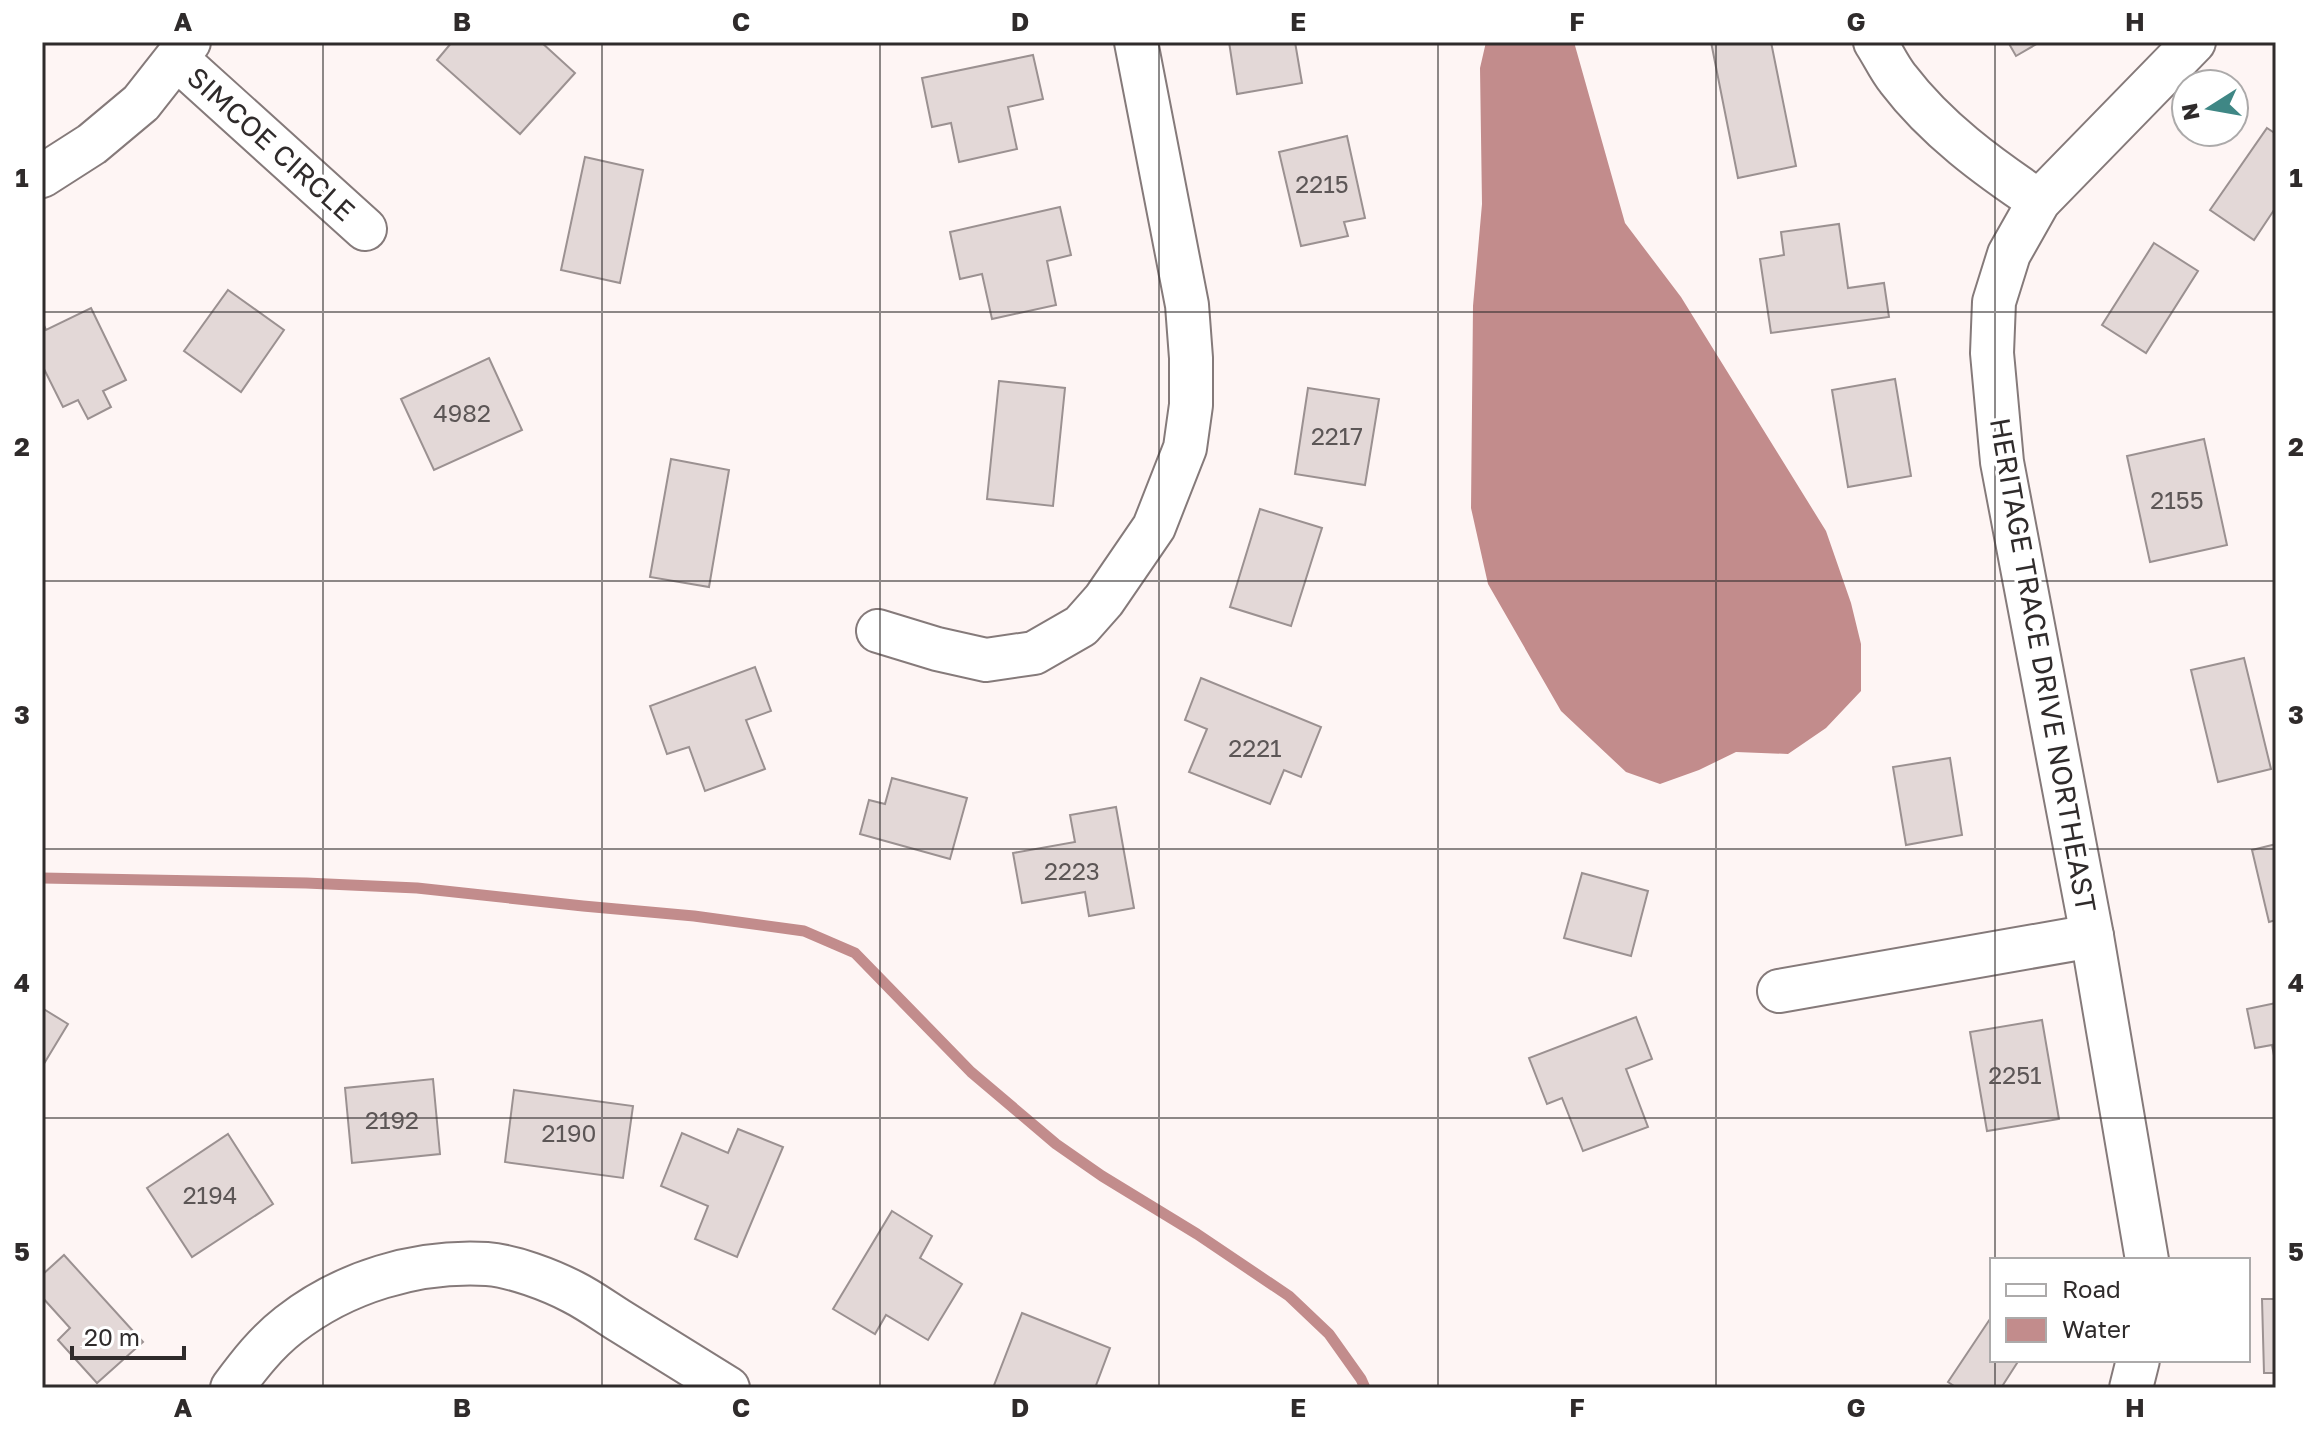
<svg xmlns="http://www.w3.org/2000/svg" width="2318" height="1430" viewBox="0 0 2318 1430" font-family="'Golos Text',sans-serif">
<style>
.water{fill:#c28c8c}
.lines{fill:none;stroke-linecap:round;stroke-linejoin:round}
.stream{stroke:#c28c8c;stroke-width:11}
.building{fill:#e3d8d7;stroke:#9b9191;stroke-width:2}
.minor-casing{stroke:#857a7a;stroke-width:46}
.minor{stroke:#fff;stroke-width:42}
.grid{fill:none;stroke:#2f2b2b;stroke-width:2;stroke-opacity:0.55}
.labels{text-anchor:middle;stroke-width:7;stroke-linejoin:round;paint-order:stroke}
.number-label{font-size:24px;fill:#5c5656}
.street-label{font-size:28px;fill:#2f2b2b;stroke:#fff}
.neatline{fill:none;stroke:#2f2b2b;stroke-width:3}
.grid-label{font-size:26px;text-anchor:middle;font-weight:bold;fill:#2f2b2b}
</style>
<rect width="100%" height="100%" fill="#fef5f4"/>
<polygon class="water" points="1486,42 1574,42 1625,223 1681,297 1826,531 1851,603 1861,644 1861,691 1826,728 1788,754 1736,752 1699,770 1660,784 1626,772 1561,711 1488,584 1471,508 1473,306 1482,204 1480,68"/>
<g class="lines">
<polyline class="stream" points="42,878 306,883 417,888 583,906 694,916 804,931 855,953 971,1072 1056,1144 1102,1176 1197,1234 1289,1296 1329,1334 1361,1379 1365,1388"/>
</g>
<g class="building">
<polygon points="452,42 541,42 575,73 520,134 437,60"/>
<polygon points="1229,42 1295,42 1302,83 1237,94"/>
<polygon points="1711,42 1771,42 1796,166 1738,178"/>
<polygon points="2008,42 2040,42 2016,56"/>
<polygon points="1033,55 1043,99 1008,107 1017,149 959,162 951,123 932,127 922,78"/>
<polygon points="2267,128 2276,134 2276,207 2254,240 2210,210"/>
<polygon points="1347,136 1365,218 1344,222 1348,236 1301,246 1279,152"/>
<polygon points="585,157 643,170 620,283 561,270"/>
<polygon points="1060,207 1071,255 1047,261 1056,305 992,319 982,274 960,279 950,232"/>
<polygon points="1839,224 1848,288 1884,283 1889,317 1771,333 1760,259 1784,255 1781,232"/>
<polygon points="2154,243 2198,271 2146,353 2102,325"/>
<polygon points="228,290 284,330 241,392 184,351"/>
<polygon points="91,308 126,380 103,391 111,407 88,419 78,400 63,407 42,365 42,321 46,330"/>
<polygon points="489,358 522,430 434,470 401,399"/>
<polygon points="1895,379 1911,476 1848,487 1832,390"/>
<polygon points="999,381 1065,388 1053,506 987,499"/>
<polygon points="1308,388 1379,399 1365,485 1295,474"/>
<polygon points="2204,439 2227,545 2150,562 2127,456"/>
<polygon points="671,459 729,470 709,587 650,577"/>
<polygon points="1260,509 1322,528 1291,626 1230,607"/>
<polygon points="2244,658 2271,769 2218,782 2191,670"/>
<polygon points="755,667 771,711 746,720 765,769 705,791 689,747 667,754 650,706"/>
<polygon points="1201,678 1321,727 1301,777 1284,770 1270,804 1189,772 1207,729 1185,720"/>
<polygon points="1950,758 1962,835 1906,845 1893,767"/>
<polygon points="892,778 967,798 950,859 860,834 869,800 885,804"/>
<polygon points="1116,807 1134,908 1089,916 1085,892 1022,903 1013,853 1075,842 1070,815"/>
<polygon points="2276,844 2276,920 2269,922 2252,850"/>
<polygon points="1582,873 1648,891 1631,956 1564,938"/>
<polygon points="2276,1003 2276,1066 2272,1045 2255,1048 2247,1009"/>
<polygon points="42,1008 68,1024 42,1067"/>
<polygon points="1636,1017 1652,1059 1626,1069 1648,1127 1583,1151 1562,1098 1547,1104 1529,1058"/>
<polygon points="2042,1020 2059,1119 1987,1131 1970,1032"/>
<polygon points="433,1079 440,1154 352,1163 345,1088"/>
<polygon points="514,1090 633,1106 623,1178 505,1162"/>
<polygon points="738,1129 783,1147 737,1257 695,1239 708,1206 661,1186 682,1133 728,1153"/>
<polygon points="228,1134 273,1204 192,1257 147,1188"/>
<polygon points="892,1211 932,1236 920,1258 962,1284 928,1340 886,1315 875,1334 833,1309"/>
<polygon points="64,1255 143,1342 97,1383 58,1340 70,1328 42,1297 42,1275"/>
<polygon points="2262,1299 2276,1299 2276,1373 2264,1373"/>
<polygon points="1022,1313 1110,1348 1095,1388 993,1388"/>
<polygon points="1990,1319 1992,1320 1992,1360 2019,1360 2001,1388 1957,1388 1948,1382"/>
</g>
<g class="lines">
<g class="minor-casing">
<g id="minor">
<path d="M1875 42C1883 54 1889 68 1898 79 1936 129 1988 167 2039 201"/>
<polyline points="177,59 365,229"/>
<polyline points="42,176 92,144 141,103 189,42"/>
<polyline points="878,631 937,649 986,660 1034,653 1081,626 1104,600 1154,527 1185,448 1191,405 1191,358 1187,305 1136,42"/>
<polyline points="1779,991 2092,936"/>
<polyline points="2147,1260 2092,936 2002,462 1992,353 1994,302 2009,254 2039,201 2194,42"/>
<path d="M232 1388C249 1365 266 1343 289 1325 344 1282 416 1260 487 1264 513 1266 550 1280 573 1292 589 1300 604 1311 620 1321 656 1343 692 1366 728 1388"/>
<polyline points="2131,1388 2138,1360"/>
</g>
</g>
<use href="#minor" class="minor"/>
</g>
<path class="grid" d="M323 42V1388M602 42V1388M880 42V1388M1159 42V1388M1438 42V1388M1716 42V1388M1995 42V1260M42 312H2276M42 581H2276M42 849H2276M42 1118H2276M1995 1360V1388"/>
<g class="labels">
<g class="number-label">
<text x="1322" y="193">2215</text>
<text x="462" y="422">4982</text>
<text x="1337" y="445">2217</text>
<text x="2177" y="509">2155</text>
<text x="1255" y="757">2221</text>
<text x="1072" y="880">2223</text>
<text x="2015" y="1084">2251</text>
<text x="392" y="1129">2192</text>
<text x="569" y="1142">2190</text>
<text x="210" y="1204">2194</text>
</g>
<g class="street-label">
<text transform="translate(271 144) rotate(42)" y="10">SIMCOE CIRCLE</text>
<text transform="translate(2043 665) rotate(80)" y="10">HERITAGE TRACE DRIVE NORTHEAST</text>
</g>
</g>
<rect width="2318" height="1430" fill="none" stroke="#ffffff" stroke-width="88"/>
<rect x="1990" y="1258" width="260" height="104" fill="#ffffff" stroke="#acaaaa" stroke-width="2"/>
<rect x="2006" y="1284" width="40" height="12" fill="#ffffff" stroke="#acaaaa" stroke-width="2"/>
<text x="2062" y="1298" font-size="24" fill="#2f2b2b">Road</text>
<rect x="2006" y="1318" width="40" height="24" fill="#c28c8c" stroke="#acaaaa" stroke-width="2"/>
<text x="2062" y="1338" font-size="24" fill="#2f2b2b">Water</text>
<g transform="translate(2210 108) rotate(259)"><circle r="38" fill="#ffffff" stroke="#acaaaa" stroke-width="2"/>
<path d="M0-6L14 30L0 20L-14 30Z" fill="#3f8785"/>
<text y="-12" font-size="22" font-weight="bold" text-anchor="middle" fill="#2f2b2b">N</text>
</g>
<path d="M72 1346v12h112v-12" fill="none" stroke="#2f2b2b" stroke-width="4"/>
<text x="84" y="1346" font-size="24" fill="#2f2b2b" stroke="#ffffff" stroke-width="6" paint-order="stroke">20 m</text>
<rect x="44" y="44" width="2230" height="1342" class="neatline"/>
<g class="grid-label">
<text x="183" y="31">A</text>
<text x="462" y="31">B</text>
<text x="741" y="31">C</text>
<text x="1020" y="31">D</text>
<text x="1298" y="31">E</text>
<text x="1577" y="31">F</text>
<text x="1856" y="31">G</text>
<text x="2135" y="31">H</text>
<text x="22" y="187">1</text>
<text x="2296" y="187">1</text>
<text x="22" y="456">2</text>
<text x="2296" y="456">2</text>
<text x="22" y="724">3</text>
<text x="2296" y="724">3</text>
<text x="22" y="992">4</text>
<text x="2296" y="992">4</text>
<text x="22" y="1261">5</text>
<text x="2296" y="1261">5</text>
<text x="183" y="1417">A</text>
<text x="462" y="1417">B</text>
<text x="741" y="1417">C</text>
<text x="1020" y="1417">D</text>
<text x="1298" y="1417">E</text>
<text x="1577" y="1417">F</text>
<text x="1856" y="1417">G</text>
<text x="2135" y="1417">H</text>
</g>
</svg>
